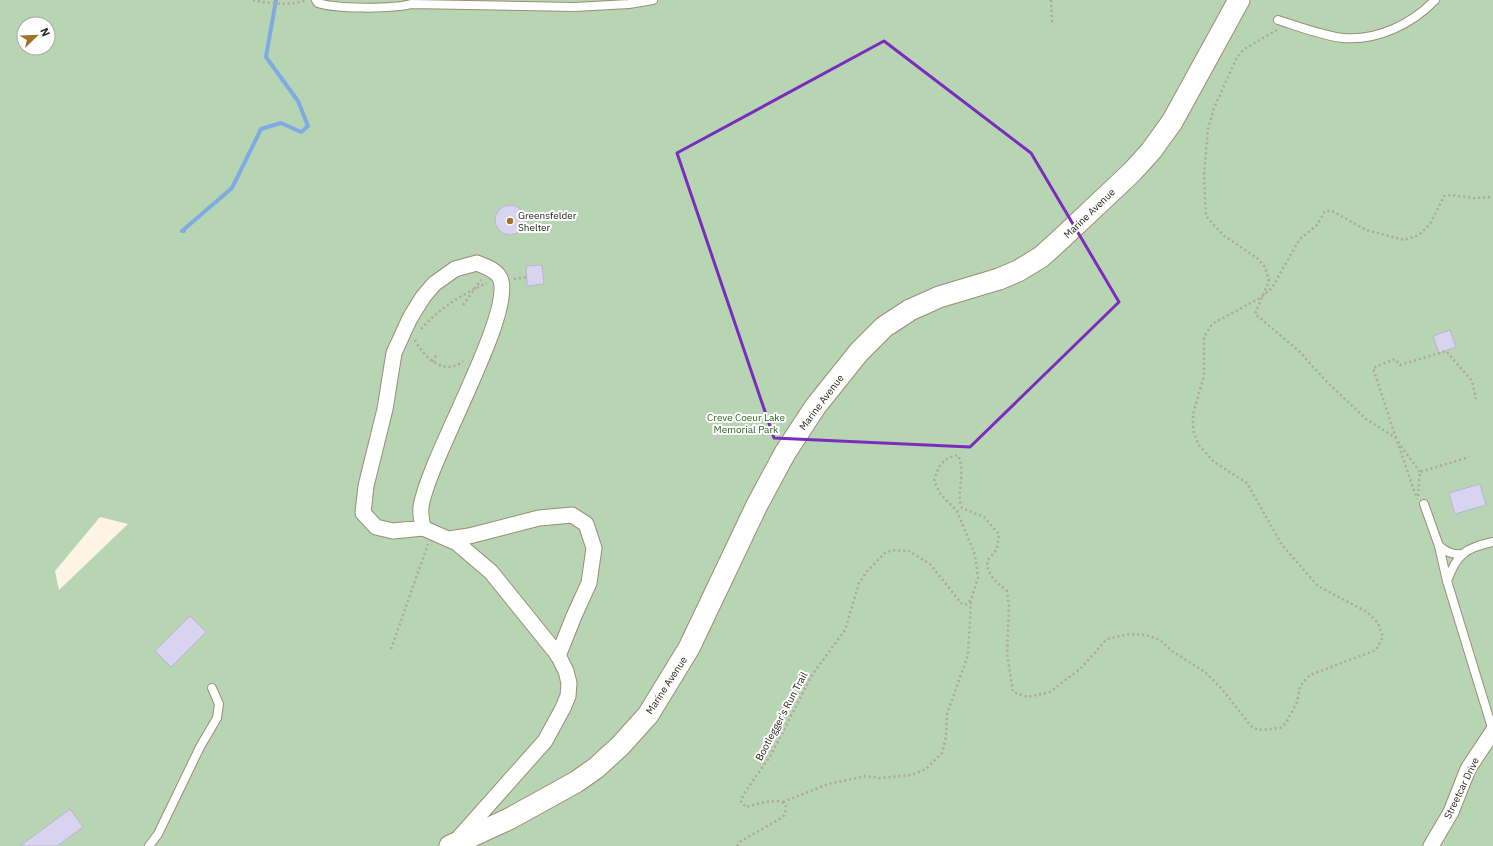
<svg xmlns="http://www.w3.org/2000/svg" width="1493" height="846" viewBox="0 0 1493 846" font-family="'IBM Plex Sans',sans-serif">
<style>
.green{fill:#b7d5b2;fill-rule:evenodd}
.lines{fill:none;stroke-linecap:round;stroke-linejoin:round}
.stream{stroke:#7fabe0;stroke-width:4}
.building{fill:#d8d4ef;stroke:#b9b5d0}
.service-casing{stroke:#9b8d75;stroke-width:10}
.minor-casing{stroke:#9b8d75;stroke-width:17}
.secondary-casing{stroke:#9b8d75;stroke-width:23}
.path{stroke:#b0a79a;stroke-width:2.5;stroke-dasharray:2 3;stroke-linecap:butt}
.service{stroke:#fff;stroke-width:8}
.minor{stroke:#fff;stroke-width:15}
.secondary{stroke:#fff;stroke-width:21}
.marked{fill:none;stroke:#7b2cbf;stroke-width:3;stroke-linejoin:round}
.poi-dot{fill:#a17325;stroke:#fff;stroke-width:1.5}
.labels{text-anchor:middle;stroke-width:4;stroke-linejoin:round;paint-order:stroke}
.street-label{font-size:10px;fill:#2a241a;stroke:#fff}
.poi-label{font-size:10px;fill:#2a241a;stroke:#fff;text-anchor:start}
.park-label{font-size:10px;fill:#28641e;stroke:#fff}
</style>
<rect width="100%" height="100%" fill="#fef4e5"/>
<path class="green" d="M0 0H1493V846H0ZM24 24H48V48H24ZM100 517 128 524 59 590 55 571Z"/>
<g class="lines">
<polyline class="stream" points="184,231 182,231 232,188 261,129 281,123 301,132 308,126 298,101 266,57 276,0"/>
</g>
<g class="building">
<circle cx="510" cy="220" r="15"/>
<polygon points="542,265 544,284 527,286 526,266"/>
<polygon points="1450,330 1456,347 1439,353 1433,336"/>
<polygon points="1480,484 1486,505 1455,514 1449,493"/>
<polygon points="190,616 206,632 171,667 155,651"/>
<polygon points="70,809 83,827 57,846 20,846"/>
</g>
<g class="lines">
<g class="service-casing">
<g id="service">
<path d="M316 0 318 3C335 9 393 9 411 4L575 7 629 4 653 0"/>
<path d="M1278 20C1297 26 1323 36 1343 38 1377 41 1412 24 1435 0"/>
<polyline points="1424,504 1439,546 1447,581"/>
<path d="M1493 542C1465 548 1457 554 1447 581L1493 731"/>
<path d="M1439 546C1447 552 1452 555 1463 554"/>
<polyline points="149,846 158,834 200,747 217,718 219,704 212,688"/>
</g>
</g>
<g class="minor-casing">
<g id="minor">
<path d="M477 263C485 266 496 270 500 278 516 312 428 459 421 507 420 513 422 522 423 528L393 531 376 527 363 513 366 486 385 409 394 353 410 318 423 297 434 284 455 269Z"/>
<polyline points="423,528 457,543 491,572 558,655 566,671 569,683 568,696 563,708 545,741 457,840"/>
<polyline points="449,539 469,536 539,518 572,515 586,524 594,548 589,583 574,616 558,656"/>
<polyline points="1431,846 1451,812 1468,769 1493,731"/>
</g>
</g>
<g class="secondary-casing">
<polyline id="secondary" points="450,846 509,819 576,782 596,768 620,746 648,715 689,648 757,505 785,453 815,407 859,352 884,327 910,310 939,297 999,279 1018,271 1041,257 1062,238 1132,172 1151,151 1172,122 1239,0"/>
</g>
<g class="path">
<path d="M253 0C271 4 289 6 307 0"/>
<polyline points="1051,0 1052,22"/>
<polyline points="1277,30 1244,49 1237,57 1214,108 1208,129 1204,175 1206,216 1223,235 1257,258 1265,267 1269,281 1255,314 1299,351 1326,381 1366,419 1396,438 1417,499"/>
<polyline points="514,279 527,277"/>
<polyline points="463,305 481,280"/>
<path d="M421 329C440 308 462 294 487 283"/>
<path d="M415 340C423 357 445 377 463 361"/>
<polyline points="433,362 437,353"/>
<polyline points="1396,438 1373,368 1395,359 1400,365 1446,351 1472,381 1476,399"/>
<polyline points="1398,442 1420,472"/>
<polyline points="1418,496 1420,472 1469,457"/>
<polyline points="391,649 428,544"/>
<polyline points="783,802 828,784 866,776 880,778 911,775 926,769 942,753 946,737 947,714 968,655 971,601"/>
<path d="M737 846 741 841 783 817C797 791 757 804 746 807L741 802 743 795 771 755 812 675 845 630 859 583 868 570 885 553 893 550 909 551 930 564 961 603 964 605 967 604 971 600 978 578 975 555 957 511 941 495 934 481C938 467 942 458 958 455 967 475 955 492 962 508L984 517 999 534 997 549 987 561C988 577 996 581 1007 591L1009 606 1007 654 1013 692 1028 697 1050 692 1081 668 1107 639 1130 634 1146 635 1160 640 1172 651 1205 672 1222 689 1251 726 1258 730 1280 728 1286 723 1297 702 1300 686 1310 675 1376 650 1383 637 1378 623 1367 612 1318 586 1282 545 1247 483 1214 462 1198 444 1193 430V414L1204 376V337L1212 324 1260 298 1272 288 1299 240 1317 225 1325 211H1332L1366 230 1404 240 1419 235 1430 224 1444 196 1451 195 1474 198 1493 197"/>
</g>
<use href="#service" class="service"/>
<use href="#minor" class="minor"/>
<use href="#secondary" class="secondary"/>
</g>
<path class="marked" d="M884 41 1031 153 1119 302 970 447 774 438 677 153Z"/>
<circle class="poi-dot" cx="510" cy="221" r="4"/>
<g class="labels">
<g class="street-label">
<text transform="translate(1089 213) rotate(-44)" y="4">Marine Avenue</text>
<text transform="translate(821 402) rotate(-53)" y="4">Marine Avenue</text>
<text transform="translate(666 685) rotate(-57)" y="4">Marine Avenue</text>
<text transform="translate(781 716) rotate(-62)" y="4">Bootlegger's Run Trail</text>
<text transform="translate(1461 788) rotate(-64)" y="4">Streetcar Drive</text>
</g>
<g class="poi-label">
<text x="518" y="219">Greensfelder<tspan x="518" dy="12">Shelter</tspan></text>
</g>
<g class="park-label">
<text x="746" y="421">Creve Coeur Lake<tspan x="746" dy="12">Memorial Park</tspan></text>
</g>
</g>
<g transform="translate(36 36) rotate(67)"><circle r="19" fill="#ffffff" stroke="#aaa7a3"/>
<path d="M0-3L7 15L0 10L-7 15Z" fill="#a17325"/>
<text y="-6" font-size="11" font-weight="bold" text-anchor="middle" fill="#2a241a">N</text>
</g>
</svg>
